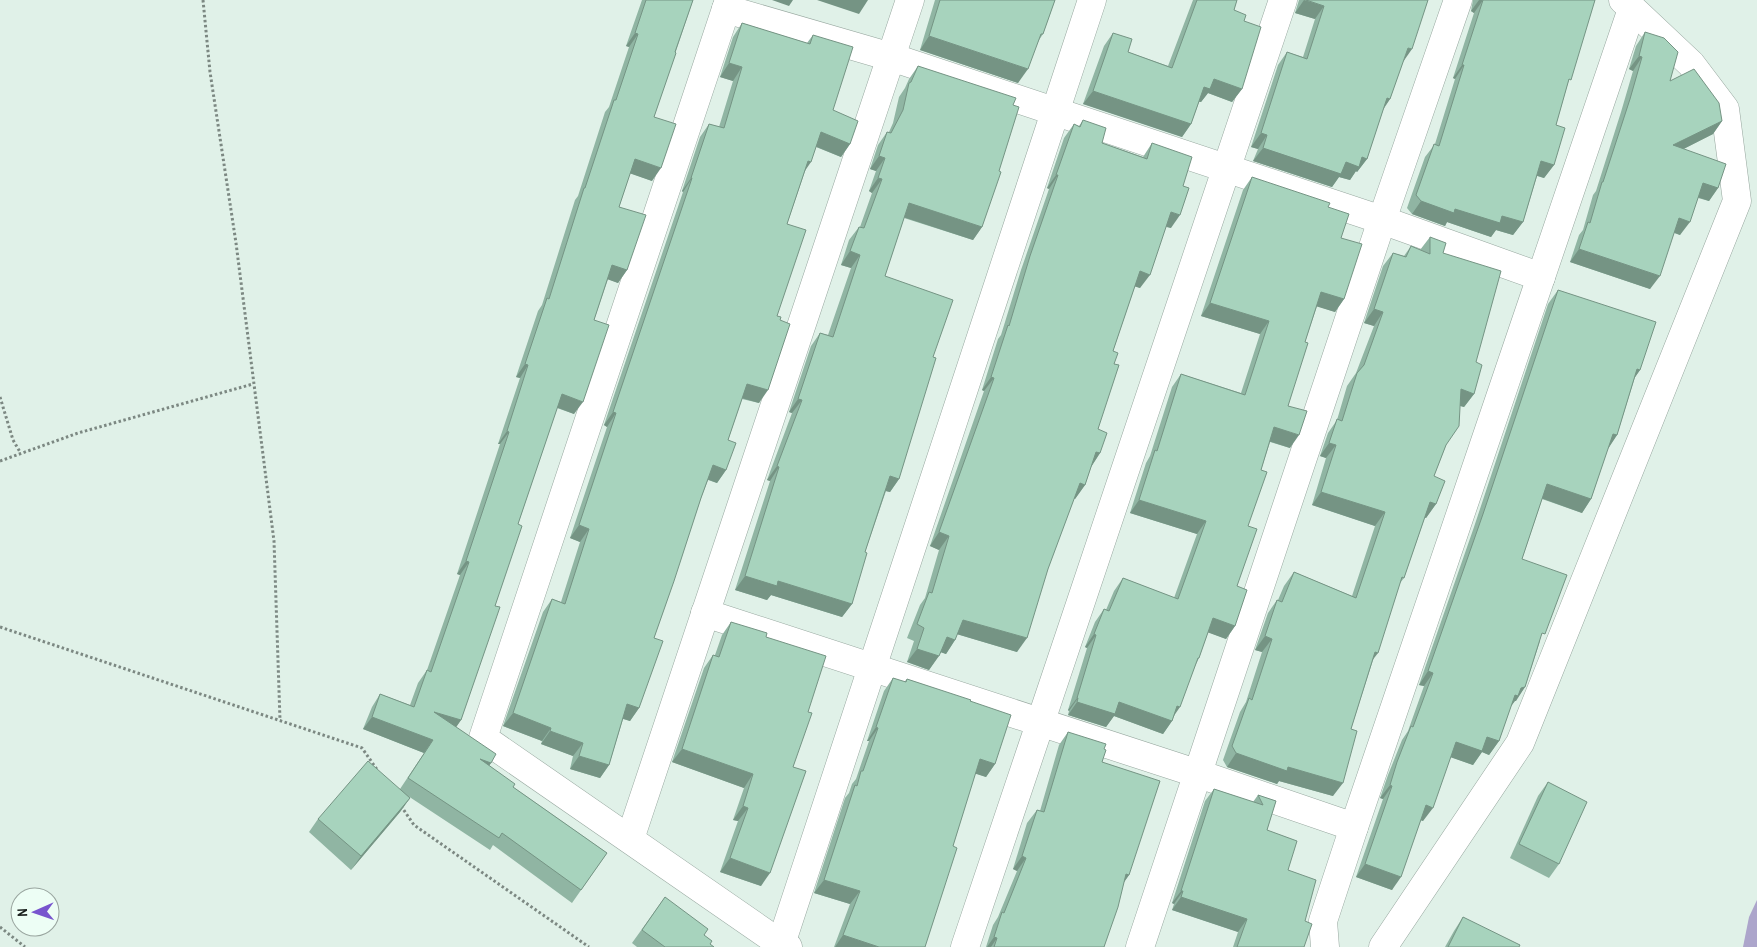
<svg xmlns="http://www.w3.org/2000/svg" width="1757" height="947" viewBox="0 0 1757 947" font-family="'Archivo Narrow',sans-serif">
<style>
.water{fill:#aca5cb}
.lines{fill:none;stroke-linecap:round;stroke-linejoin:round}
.minor-casing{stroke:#97a79f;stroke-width:29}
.path{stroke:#7c8882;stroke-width:3;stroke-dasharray:2.5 2.5;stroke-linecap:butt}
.minor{stroke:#fff;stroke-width:28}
.wall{fill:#90b5a3}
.shaded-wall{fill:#759484}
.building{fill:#a7d3bd;stroke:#759484}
</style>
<rect width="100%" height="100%" fill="#e0f1e8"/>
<polygon class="water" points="1757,900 1757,947 1743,947 1749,917"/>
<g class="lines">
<g class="minor-casing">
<g id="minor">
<polyline points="729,0 483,738 775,940 788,947"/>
<polyline points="726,9 891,57 1382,220 1541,277"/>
<polyline points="705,613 1199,774 1354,827"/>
<polyline points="630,839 910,0"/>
<polyline points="781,944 1092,0"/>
<polyline points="965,947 1283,0"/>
<polyline points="1140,947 1382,220 1458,0"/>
<polyline points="1325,947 1323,921 1354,827 1632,9"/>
<polyline points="1383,947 1520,743 1737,201 1725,109 1691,64 1623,0"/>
</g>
</g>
<g class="path">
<polyline points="203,0 210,72 236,243 274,541 280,720"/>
<polyline points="0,397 13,440 20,452"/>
<polyline points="0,461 78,433 253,384"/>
<polyline points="0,627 362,748 378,771"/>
<polyline points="401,806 414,825 589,947"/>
<polyline points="0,927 25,947"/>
</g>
<use href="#minor" class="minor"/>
</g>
<g class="wall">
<polygon points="642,0 693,0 654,117 652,181 630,173 619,207 627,270 618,283 608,279 594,320 574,414 557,408 518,524 495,606 461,720 456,727 491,763 489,765 513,787 607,853 572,903 493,845 490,850 408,796 410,798 400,812 351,870 309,832 318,819 400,789 424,753 363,729 372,707 380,694 410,705 418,683 427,670 460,575 457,574 500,444 498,444 520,378 516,377 538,311 542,305 575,200 578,196 605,112 609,107 629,47 626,46"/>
<polygon points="935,0 1055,0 1043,34 1039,40 1018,83 920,50"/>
<polygon points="1193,0 1237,0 1234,10 1244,21 1242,89 1232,102 1208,93 1201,102 1199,102 1191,124 1182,137 1083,104 1104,46 1113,33 1128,52 1168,66"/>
<polygon points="1299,0 1428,0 1403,61 1390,99 1383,110 1367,159 1357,172 1356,171 1350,180 1339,177 1332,187 1253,161 1258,149 1251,147 1278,65 1287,52 1303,57 1315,19 1295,13"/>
<polygon points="1473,0 1595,0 1567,86 1556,125 1554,165 1544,178 1537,176 1523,222 1513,235 1496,230 1491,237 1447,222 1445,226 1412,214 1407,208 1425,157 1435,144 1455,79 1453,78 1474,13 1471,11"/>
<polygon points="742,23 807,43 813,35 833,110 850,144 841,157 816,147 805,171 787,224 777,316 759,403 742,399 728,440 726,470 717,483 708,480 701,498 654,638 639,708 630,721 623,719 609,765 600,778 570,769 573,756 541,744 542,741 503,726 543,612 552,599 561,602 580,542 570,538 607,427 604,425 683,192 682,191 700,137 709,124 719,127 733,81 720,77 733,37"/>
<polygon points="1645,32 1670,81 1722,121 1713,134 1683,149 1718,188 1709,201 1698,198 1680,235 1674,233 1650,289 1570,262 1579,235 1583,230 1593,195 1596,191 1621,112 1633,71 1629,69 1636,46"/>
<polygon points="918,66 1013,105 999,171 982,227 973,240 904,218 885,276 933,357 899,479 890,492 886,491 865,552 852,604 842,617 771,595 767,600 735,590 770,481 767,480 792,413 789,412 811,346 820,333 828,335 851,268 841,265 849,240 859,227 860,227 872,193 869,191 876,171 870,169 878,145 887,132 889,132 893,123 899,97 905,88 909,79"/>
<polygon points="1083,120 1102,143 1143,157 1152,143 1171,228 1166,227 1140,288 1135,286 1113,351 1114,364 1098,429 1100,453 1091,467 1085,485 1075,499 1074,498 1017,652 957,634 955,640 946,654 941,652 929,670 907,662 914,641 907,638 920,605 925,598 939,550 930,546 984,391 982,390 998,339 1001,335 1021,270 1049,189 1047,188 1064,138 1074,124 1079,126"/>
<polygon points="1252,177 1328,207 1341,238 1344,299 1335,312 1317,306 1305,342 1288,406 1290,448 1270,442 1261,470 1248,526 1237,586 1235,626 1226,639 1208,632 1199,658 1196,664 1172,721 1163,734 1114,716 1106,727 1068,715 1069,711 1068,710 1087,648 1085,647 1095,622 1104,609 1106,610 1114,591 1123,578 1174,598 1197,534 1130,513 1146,463 1150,456 1172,387 1181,374 1241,393 1260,334 1201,316 1243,190"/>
<polygon points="1430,237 1443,253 1476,362 1474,394 1464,407 1460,406 1446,445 1434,476 1436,504 1426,518 1425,517 1404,578 1400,583 1373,660 1351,729 1333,796 1279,781 1277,784 1227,767 1223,760 1240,712 1246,702 1262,652 1255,650 1268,613 1277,600 1278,600 1284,586 1294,572 1352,596 1375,526 1312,505 1326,458 1320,456 1328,433 1337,420 1347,386 1356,373 1374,326 1364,323 1383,266 1393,253 1404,256 1411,246 1420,250"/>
<polygon points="1558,290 1640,370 1635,377 1617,435 1608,448 1591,499 1582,513 1542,499 1522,559 1540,641 1525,687 1511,706 1499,741 1489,755 1482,752 1473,765 1451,757 1423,821 1421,820 1392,890 1356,877 1383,799 1380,798 1388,775 1402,740 1408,731 1424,686 1419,685 1474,527 1548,304"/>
<polygon points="731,622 766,637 808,712 793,767 761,886 720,872 738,821 733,820 744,788 672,762 704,668 713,655 715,655 722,635"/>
<polygon points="893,678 904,682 907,679 970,701 995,764 986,777 975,773 953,846 925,947 834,947 850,904 814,893 845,798 849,793 852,784 856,779 869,741 867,741 884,691"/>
<polygon points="1068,732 1104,749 1102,762 1129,875 1124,882 1104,947 986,947 993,925 998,917 1017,871 1013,869 1027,823 1037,810 1040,811 1059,745"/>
<polygon points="1548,782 1559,864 1549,878 1510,858 1538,796"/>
<polygon points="1214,789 1253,802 1258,795 1276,801 1267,830 1288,870 1305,921 1304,947 1233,947 1238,932 1172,910 1174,904 1172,903 1205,801"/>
<polygon points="665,897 704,935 710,944 714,947 637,947 632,943"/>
<polygon points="1463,917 1519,947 1445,947 1454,931"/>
</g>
<g class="shaded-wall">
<polygon points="772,0 793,0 789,6"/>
<polygon points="817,0 868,0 859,14"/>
<polygon points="1304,0 1324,6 1315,19 1295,13"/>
<polygon points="1479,0 1483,0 1474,13 1471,11"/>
<polygon points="635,33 638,34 629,47 626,46"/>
<polygon points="929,36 1028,69 1018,83 920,50"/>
<polygon points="1408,48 1412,49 1403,62"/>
<polygon points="1639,56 1642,57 1633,71 1629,69"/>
<polygon points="729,63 742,67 733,81 720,77"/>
<polygon points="1462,65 1464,65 1455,79 1453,78"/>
<polygon points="1214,79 1242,89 1232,102 1208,93 1201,102 1194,100 1204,87"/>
<polygon points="1093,91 1191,124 1182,137 1083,104"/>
<polygon points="1387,98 1390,99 1381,112"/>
<polygon points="1722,121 1713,134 1664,159 1673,145"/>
<polygon points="821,132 850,144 841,157 812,145"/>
<polygon points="1261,133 1267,135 1258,149 1251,147"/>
<polygon points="1263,148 1346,162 1362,157 1367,159 1357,172 1356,171 1350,180 1339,177 1332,187 1253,161"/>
<polygon points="879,156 885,158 876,171 870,169"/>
<polygon points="635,159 661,168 652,181 626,172"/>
<polygon points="808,161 811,162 802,175"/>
<polygon points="1541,161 1554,165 1544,178 1532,174"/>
<polygon points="1056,175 1058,175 1049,189 1047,188"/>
<polygon points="691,178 692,178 683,192 682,191"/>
<polygon points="878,178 882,179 872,193 869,191"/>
<polygon points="1703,183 1718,188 1709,201 1694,196"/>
<polygon points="1421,201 1455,209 1502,216 1523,222 1513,235 1496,230 1491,237 1447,222 1445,226 1412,214"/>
<polygon points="909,203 982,227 973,240 900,216"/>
<polygon points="1171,212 1180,215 1171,228 1161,225"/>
<polygon points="1679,218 1690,222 1680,235 1670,231"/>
<polygon points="1579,249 1660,276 1650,289 1570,262"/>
<polygon points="850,251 860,255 851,268 841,265"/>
<polygon points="612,265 627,270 618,283 604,278"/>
<polygon points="1140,271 1150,275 1140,288 1130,285"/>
<polygon points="1321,292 1344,299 1335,312 1312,305"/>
<polygon points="1210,303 1269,321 1260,334 1201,316"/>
<polygon points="1374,309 1383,312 1374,326 1364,323"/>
<polygon points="525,364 528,365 520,378 516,377"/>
<polygon points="1637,369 1640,370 1631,383"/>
<polygon points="991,377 994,378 984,391 982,390"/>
<polygon points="747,384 768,390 759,403 738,397"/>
<polygon points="1461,389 1474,394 1464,407 1451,403"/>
<polygon points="562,394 583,402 574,414 553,406"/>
<polygon points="798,399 802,400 792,413 789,412"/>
<polygon points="613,412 616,413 607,427 604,425"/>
<polygon points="1274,427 1299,435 1290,448 1265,440"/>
<polygon points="507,431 509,432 500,444 498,444"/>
<polygon points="1613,434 1617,435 1608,449"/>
<polygon points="1329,443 1336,445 1326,458 1320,456"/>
<polygon points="1096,452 1100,453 1091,467"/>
<polygon points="713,465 726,470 717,483 704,478"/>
<polygon points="777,466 779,467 770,481 767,480"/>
<polygon points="890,476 899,479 890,492 881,490"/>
<polygon points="1080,483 1085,485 1075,499 1070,497"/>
<polygon points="1547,484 1591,499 1582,513 1538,497"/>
<polygon points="1321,492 1385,512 1375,526 1312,505"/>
<polygon points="1139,500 1206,521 1197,534 1130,513"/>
<polygon points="1430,502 1436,504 1426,518 1420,516"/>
<polygon points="579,525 589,529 580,542 570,538"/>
<polygon points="939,532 949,536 939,550 930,546"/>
<polygon points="466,561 469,562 460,575 457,574"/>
<polygon points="745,576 778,581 852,604 842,617 771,595 767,600 735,590"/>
<polygon points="1213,618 1235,626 1226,639 1204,631"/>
<polygon points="963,620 1027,638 1017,652 953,633"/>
<polygon points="1094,634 1096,635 1087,648 1085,647"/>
<polygon points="1265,636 1272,639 1262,652 1255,650"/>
<polygon points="947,637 955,640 946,654 937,651"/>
<polygon points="917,649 939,656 929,670 907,662"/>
<polygon points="1375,652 1378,653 1368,666"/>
<polygon points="1428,671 1433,673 1424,686 1419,685"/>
<polygon points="1525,687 1516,701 1515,701 1508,710 1515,695 1521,688"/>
<polygon points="1077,698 1078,698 1069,711 1068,710"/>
<polygon points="1077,702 1119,702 1172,721 1163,734 1114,716 1106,727 1068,715"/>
<polygon points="627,704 639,708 630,721 618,717"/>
<polygon points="1177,706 1180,707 1171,720"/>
<polygon points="434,712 461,720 452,733"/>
<polygon points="513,713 551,728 542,741 503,726"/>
<polygon points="372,717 433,740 424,753 363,729"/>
<polygon points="876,727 878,728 869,741 867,741"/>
<polygon points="550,731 583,743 573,756 541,744"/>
<polygon points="1487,737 1499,741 1489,755 1482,752 1473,765 1447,756 1456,742"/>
<polygon points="682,749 753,774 744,788 672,762"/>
<polygon points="1236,753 1288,767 1343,783 1333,796 1279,781 1277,784 1227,767"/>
<polygon points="579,756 609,765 600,778 570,769"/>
<polygon points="480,759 491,763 482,776"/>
<polygon points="980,759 995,764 986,777 970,772"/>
<polygon points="1390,785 1392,786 1383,799 1380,798"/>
<polygon points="410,798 400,812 351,870 361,856"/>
<polygon points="1426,805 1433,808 1423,821 1417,819"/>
<polygon points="743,806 748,808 738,821 733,820"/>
<polygon points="1022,856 1026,858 1017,871 1013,869"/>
<polygon points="730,858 770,873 761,886 720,872"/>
<polygon points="1365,864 1401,877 1392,890 1356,877"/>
<polygon points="1126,874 1129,875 1120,888"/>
<polygon points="824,880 860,891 850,904 814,893"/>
<polygon points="1181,891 1183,891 1174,904 1172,903"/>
<polygon points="1181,897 1247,919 1238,932 1172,910"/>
<polygon points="843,935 879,947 835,947"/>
<polygon points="994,937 997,938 991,947 987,947"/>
</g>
<g class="building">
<polygon points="646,0 693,0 675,52 676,53 654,117 676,124 661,168 635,159 619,207 646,215 627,270 612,265 594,320 609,325 583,402 562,394 518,524 522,526 495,606 500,607 461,720 434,712 496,754 491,763 480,759 515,784 513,787 607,853 581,890 502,833 499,838 408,778 433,740 372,717 380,694 414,707 427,670 431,672 469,562 466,561 509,432 507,431 528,365 525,364 547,298 549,299 584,188 585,188 614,100 616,100 638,34 635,33"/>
<polygon points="940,0 1055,0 1043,34 1041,34 1028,69 929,36"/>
<polygon points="1197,0 1237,0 1234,10 1246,15 1244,21 1261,27 1242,89 1214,79 1210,89 1204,87 1191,124 1093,91 1113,33 1132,39 1128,52 1172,68"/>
<polygon points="1306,0 1428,0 1412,49 1408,48 1390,99 1387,98 1367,159 1362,157 1359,167 1346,162 1341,174 1263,148 1267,135 1261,133 1287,52 1307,59 1324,6"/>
<polygon points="1483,0 1595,0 1571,80 1569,79 1556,125 1565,128 1554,165 1541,161 1523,222 1502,216 1500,223 1455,209 1454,213 1421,201 1416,195 1434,144 1439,146 1464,65 1462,65"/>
<polygon points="742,23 810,44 813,35 853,47 833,110 858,121 850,144 821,132 811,162 808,161 787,224 806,230 777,316 781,317 780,320 790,324 768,390 747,384 728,440 736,443 726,470 713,465 701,498 674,581 654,638 663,641 639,708 627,704 609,765 579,756 583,743 550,731 551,728 513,713 552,599 565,604 589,529 579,525 616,413 613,412 692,178 691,178 709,124 724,128 742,67 729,63"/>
<polygon points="1645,32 1664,38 1678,52 1670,81 1694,69 1719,103 1722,121 1673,145 1726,164 1718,188 1703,183 1690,222 1679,218 1660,276 1579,249 1588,222 1590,223 1602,182 1603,182 1630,99 1642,57 1639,56"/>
<polygon points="918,66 1016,98 1013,105 1019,107 999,171 1001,172 982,227 909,203 885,276 953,300 933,357 936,358 899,479 890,476 865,552 867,553 852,604 778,581 777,586 745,576 779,467 777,466 802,400 798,399 820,333 833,337 860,255 850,251 859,227 864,228 882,179 878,178 885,158 879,156 887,132 891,133 903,110 909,83 911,82"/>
<polygon points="1083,120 1106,128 1102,143 1147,159 1152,143 1192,157 1183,186 1189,188 1180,215 1171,212 1150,275 1140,271 1113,351 1118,353 1114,364 1119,365 1098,429 1107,433 1100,453 1096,452 1085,485 1080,483 1048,569 1027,638 963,620 955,640 947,637 939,656 917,649 924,628 917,624 929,592 932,593 949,536 939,532 994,378 991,377 1008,325 1009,326 1030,256 1058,175 1056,175 1074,124 1080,127"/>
<polygon points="1252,177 1330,203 1328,207 1349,214 1341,238 1362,244 1344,299 1321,292 1305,342 1308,343 1288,406 1307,411 1299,435 1274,427 1261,470 1267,472 1248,526 1257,529 1237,586 1247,590 1235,626 1213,618 1199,658 1198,658 1180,707 1177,706 1172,721 1119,702 1115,714 1077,702 1078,698 1077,698 1096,635 1094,634 1104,609 1109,611 1123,578 1178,599 1206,521 1139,500 1155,450 1157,451 1181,374 1245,395 1269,321 1210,303"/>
<polygon points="1430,237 1446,243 1443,253 1501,271 1476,362 1482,365 1474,394 1461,389 1459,426 1446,445 1434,476 1445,481 1436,504 1430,502 1404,578 1402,577 1378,653 1375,652 1351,729 1357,731 1343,783 1288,767 1287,771 1236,753 1232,746 1249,698 1252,700 1272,639 1265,636 1277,600 1282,602 1294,572 1356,598 1385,512 1321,492 1336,445 1329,443 1337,419 1342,421 1357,373 1364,365 1383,312 1374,309 1393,253 1406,257 1411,246 1430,254"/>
<polygon points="1558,290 1656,322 1640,370 1637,369 1617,435 1613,434 1591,499 1547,484 1522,559 1567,575 1545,634 1542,633 1525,687 1521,688 1518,696 1515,695 1499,741 1487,737 1482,751 1456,742 1433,808 1426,805 1401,877 1365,864 1392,786 1390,785 1397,762 1411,726 1413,727 1433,673 1428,671 1483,514"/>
<polygon points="731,622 767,633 766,637 826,656 808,712 812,713 793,767 806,771 770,873 730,858 748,808 743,806 753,774 682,749 713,655 719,657"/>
<polygon points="893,678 906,682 907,679 971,700 970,701 1011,715 995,764 980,759 953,846 957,848 925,947 879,947 843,935 860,891 824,880 855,785 857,786 861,771 863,771 878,728 876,727"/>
<polygon points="1068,732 1106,744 1104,749 1106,750 1102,762 1160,781 1129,875 1126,874 1118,907 1104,947 994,947 997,938 994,937 1002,912 1004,913 1026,858 1022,856 1037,810 1044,812"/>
<polygon points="368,761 410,798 361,856 318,819"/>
<polygon points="1548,782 1587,802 1559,864 1519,844"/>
<polygon points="1214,789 1263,805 1258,795 1276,801 1267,830 1297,841 1288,870 1316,880 1305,921 1312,924 1304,947 1237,947 1247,919 1181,897 1183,891 1181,891"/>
<polygon points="665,897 708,929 704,935 712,941 710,944 714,947 665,947 642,930"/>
<polygon points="1463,917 1520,945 1519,947 1448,947"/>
</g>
<g transform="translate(35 912) rotate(268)"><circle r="24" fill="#edfef5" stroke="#99a59f"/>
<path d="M0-4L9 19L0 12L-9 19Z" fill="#7855ce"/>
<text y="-8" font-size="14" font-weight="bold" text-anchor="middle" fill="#1a201d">N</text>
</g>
</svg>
